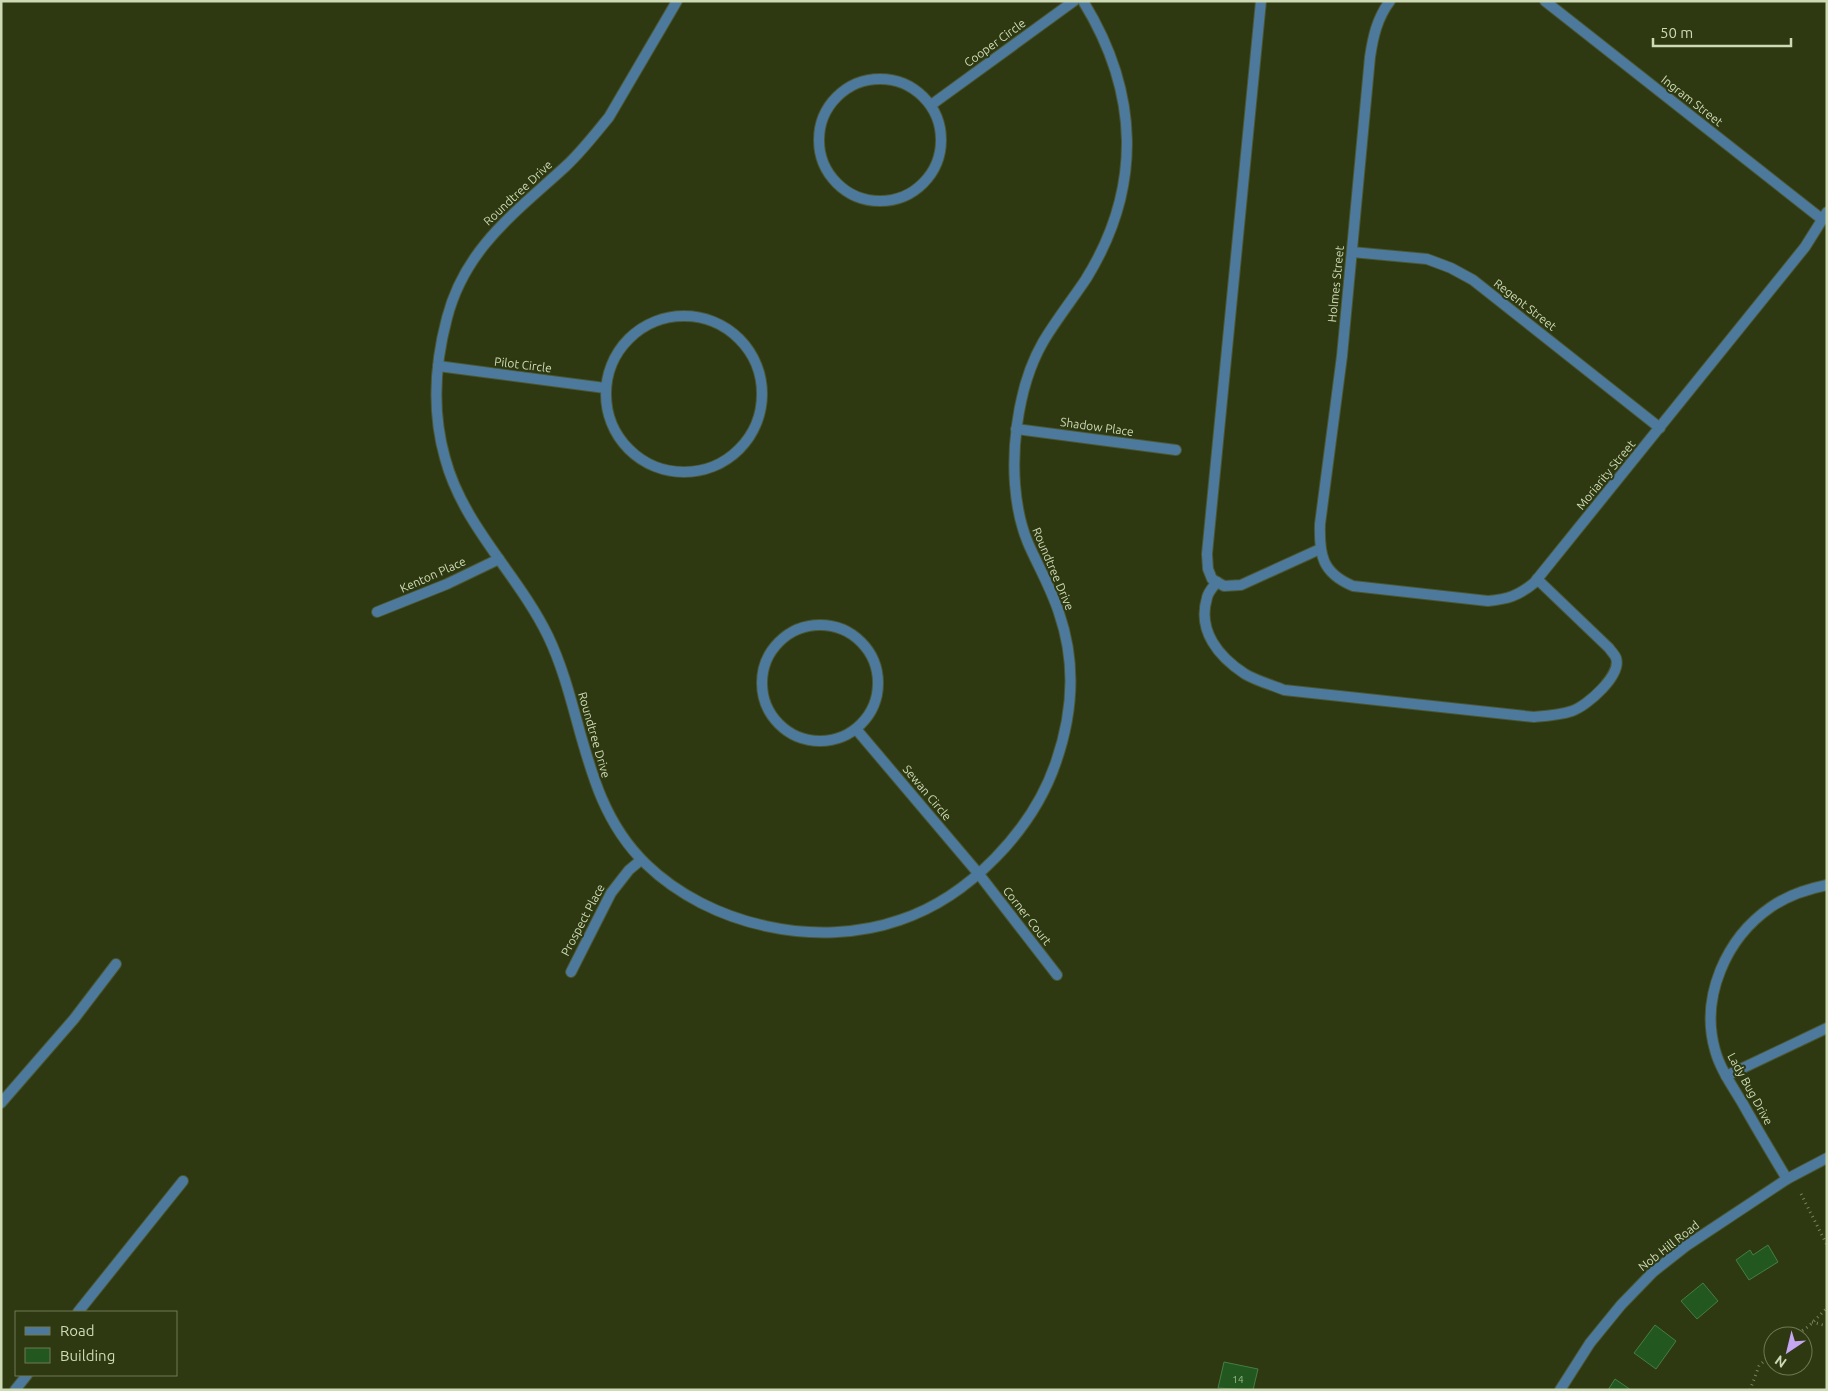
<svg xmlns="http://www.w3.org/2000/svg" width="1828" height="1391" viewBox="0 0 1828 1391" font-family="Ubuntu,sans-serif">
<style>
.building{fill:#225820;stroke:#467d43}
.lines{fill:none;stroke-linecap:round;stroke-linejoin:round}
.lane-casing{stroke:#4b562f;stroke-width:12}
.street-casing{stroke:#4b562f;stroke-width:12}
.path{stroke:#79855e;stroke-width:3;stroke-dasharray:1 4;stroke-linecap:butt}
.lane{stroke:#4c799c;stroke-width:10}
.street{stroke:#4c799c;stroke-width:10}
.labels{text-anchor:middle;stroke-width:4;stroke-linejoin:round;paint-order:stroke}
.number-label{font-size:10px;fill:#a2ba90}
.street-label{font-size:12px;fill:#cddab5;stroke:#2e3912}
</style>
<rect width="100%" height="100%" fill="#2e3912"/>
<g class="building">
<polygon points="1768,1245 1778,1262 1749,1280 1736,1260 1750,1250 1753,1255"/>
<polygon points="1703,1283 1718,1301 1697,1319 1681,1301"/>
<polygon points="1655,1325 1676,1341 1656,1369 1634,1353"/>
<polygon points="1224,1362 1258,1369 1253,1390 1218,1388"/>
<polygon points="1615,1379 1631,1390 1608,1390"/>
</g>
<g class="lines">
<g class="lane-casing">
<g id="lane">
<polyline points="1261,1 1207,554 1208,569 1212,579 1224,586 1241,585 1320,549"/>
<path d="M1217 582C1213 587 1208 592 1207 598 1197 631 1219 657 1245 674 1257 681 1272 685 1284 690L1534 717C1546 716 1560 715 1572 711 1587 706 1622 675 1616 658 1615 655 1611 651 1609 648L1537 579"/>
<polyline points="1726,1076 1827,1028"/>
<polyline points="1,1103 74,1019 116,964"/>
<polyline points="78,1312 183,1181"/>
<polyline points="15,1390 27,1375"/>
</g>
</g>
<g class="street-casing">
<g id="street">
<path d="M677 1 609 117C595 134 582 151 566 166 516 212 465 248 447 318 435 363 432 412 445 458 463 526 518 574 548 636 584 711 582 803 646 864 710 926 817 949 900 920 969 897 1033 830 1056 762 1073 713 1076 662 1059 613 1051 588 1038 566 1028 543 1013 507 1012 462 1017 425 1021 395 1028 368 1043 342 1056 320 1072 300 1086 279 1143 187 1139 92 1083 1"/>
<path d="M1390 1C1377 18 1373 37 1370 57L1342 356 1320 524C1319 555 1322 573 1353 586L1488 601C1508 599 1518 596 1534 583L1805 247 1827 212"/>
<polyline points="1545,1 1823,220"/>
<circle cx="880" cy="140" r="61"/>
<polyline points="931,105 1074,1"/>
<polyline points="1352,252 1427,259 1451,268 1473,280 1660,428"/>
<circle cx="684" cy="394" r="78"/>
<polyline points="438,366 605,388"/>
<polyline points="1016,429 1176,450"/>
<polyline points="377,612 447,584 499,559"/>
<circle cx="820" cy="683" r="58"/>
<polyline points="856,729 978,873 1057,975"/>
<polyline points="571,972 611,893 629,870 641,860"/>
<path d="M1787 1179C1772 1154 1757 1129 1743 1104 1733 1087 1720 1069 1715 1050 1700 997 1726 938 1771 907 1787 896 1807 889 1827 885"/>
<polyline points="1560,1390 1590,1343 1621,1305 1653,1272 1686,1246 1787,1179 1827,1158"/>
</g>
</g>
<g class="path">
<polyline points="1801,1194 1827,1245"/>
<polyline points="1812,1322 1827,1326"/>
<polyline points="1794,1336 1809,1326 1827,1308"/>
<polyline points="1750,1390 1759,1366 1773,1352"/>
</g>
<use href="#lane" class="lane"/>
<use href="#street" class="street"/>
</g>
<g class="labels">
<g class="number-label">
<text x="1238" y="1383">14</text>
</g>
<g class="street-label">
<text transform="translate(995 43) rotate(-36)" y="4">Cooper Circle</text>
<text transform="translate(1692 101) rotate(38)" y="4">Ingram Street</text>
<text transform="translate(518 193) rotate(-43)" y="4">Roundtree Drive</text>
<text transform="translate(1336 284) rotate(-84)" y="4">Holmes Street</text>
<text transform="translate(1525 305) rotate(38)" y="4">Regent Street</text>
<text transform="translate(523 365) rotate(7)" y="4">Pilot Circle</text>
<text transform="translate(1097 427) rotate(8)" y="4">Shadow Place</text>
<text transform="translate(1606 475) rotate(-51)" y="4">Moriarity Street</text>
<text transform="translate(1053 569) rotate(67)" y="4">Roundtree Drive</text>
<text transform="translate(433 575) rotate(-24)" y="4">Kenton Place</text>
<text transform="translate(594 735) rotate(74)" y="4">Roundtree Drive</text>
<text transform="translate(927 793) rotate(50)" y="4">Sewan Circle</text>
<text transform="translate(1027 916) rotate(52)" y="4">Corner Court</text>
<text transform="translate(583 920) rotate(-62)" y="4">Prospect Place</text>
<text transform="translate(1750 1089) rotate(61)" y="4">Lady Bug Drive</text>
<text transform="translate(1669 1246) rotate(-38)" y="4">Nob Hill Road</text>
</g>
</g>
<rect width="1828" height="1391" fill="none" stroke="#cddab5" stroke-width="5"/>
<rect x="15" y="1311" width="162" height="65" fill="#2e3912" stroke="#6e7953"/>
<rect x="25" y="1327" width="25" height="8" fill="#4c799c" stroke="#6e7953"/>
<text x="60" y="1336" font-size="15" fill="#cddab5">Road</text>
<rect x="25" y="1348" width="25" height="15" fill="#225820" stroke="#6e7953"/>
<text x="60" y="1361" font-size="15" fill="#cddab5">Building</text>
<g transform="translate(1788 1351) rotate(215)"><circle r="24" fill="#2e3912" stroke="#6e7953"/>
<path d="M0-4L9 19L0 12L-9 19Z" fill="#c5a6f0"/>
<text y="-8" font-size="14" font-weight="bold" text-anchor="middle" fill="#cddab5">N</text>
</g>
<path d="M1653 38v8h138v-8" fill="none" stroke="#cddab5" stroke-width="2.5"/>
<text x="1660" y="38" font-size="15" fill="#cddab5" stroke="#2e3912" stroke-width="4" paint-order="stroke">50 m</text>
</svg>
